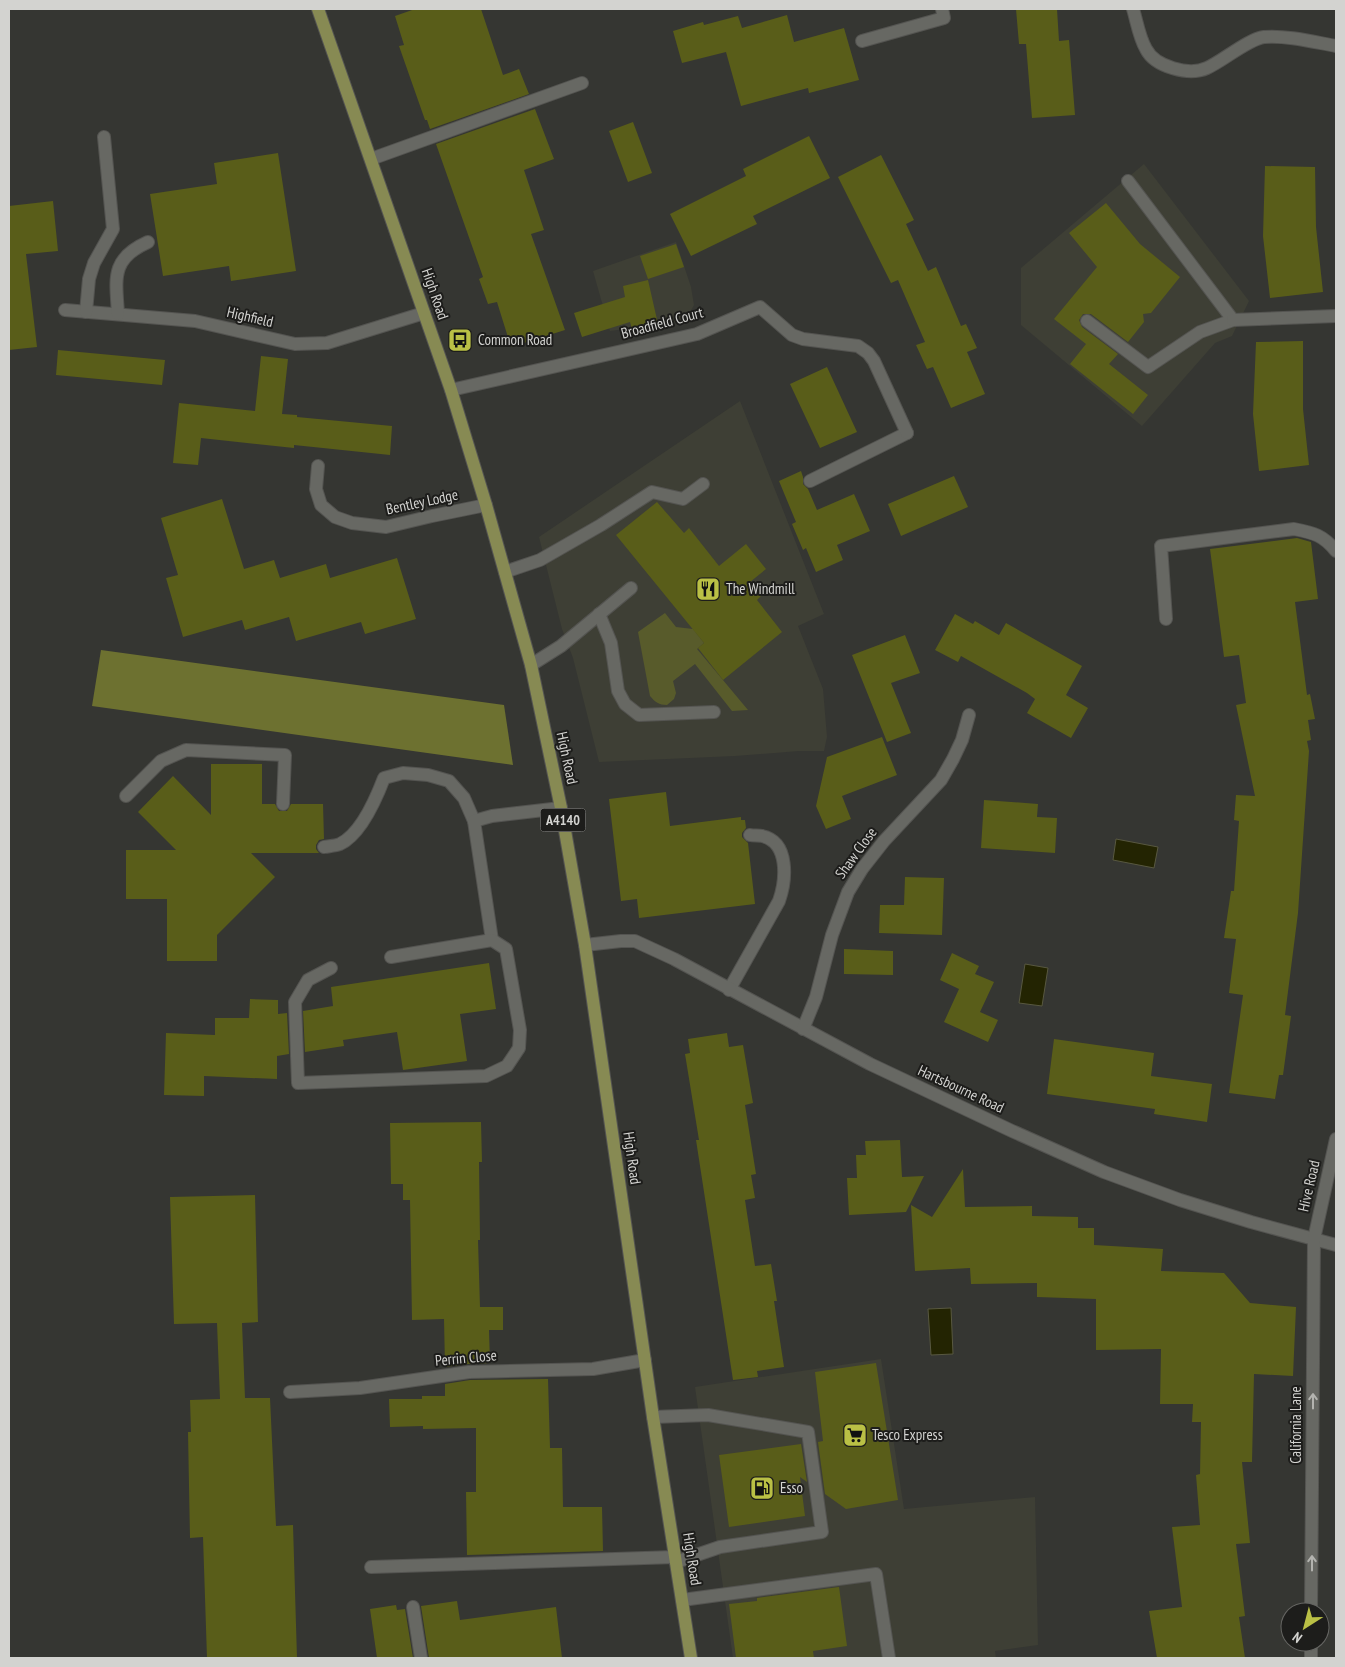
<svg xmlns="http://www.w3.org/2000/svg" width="1345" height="1667" viewBox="0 0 1345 1667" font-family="'PT Sans Narrow',sans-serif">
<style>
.built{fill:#3e3f35}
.green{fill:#585b2b}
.forest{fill:#6d7130}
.water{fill:#232402;stroke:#585840}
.building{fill:#595d19}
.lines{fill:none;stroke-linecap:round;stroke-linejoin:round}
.lane-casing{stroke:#545451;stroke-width:14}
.street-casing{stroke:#545451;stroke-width:14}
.primary-casing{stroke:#545451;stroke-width:14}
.lane{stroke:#676863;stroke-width:12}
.street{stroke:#676863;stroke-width:12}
.primary{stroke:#878a53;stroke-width:12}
.oneway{stroke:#b3b3af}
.labels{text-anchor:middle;stroke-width:4;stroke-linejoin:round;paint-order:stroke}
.shield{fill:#1d1d1b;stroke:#9c9c9a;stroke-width:1}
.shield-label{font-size:14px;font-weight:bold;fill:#d3d3d0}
.street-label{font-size:15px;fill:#d3d3d0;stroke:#1d1d1b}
.poi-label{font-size:15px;fill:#d3d3d0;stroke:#1d1d1b;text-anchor:start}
</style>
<rect width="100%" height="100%" fill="#353632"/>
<g class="built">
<polygon points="1144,164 1249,301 1232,336 1215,343 1142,426 1021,325 1021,268"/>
<polygon points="676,242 691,287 694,305 688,316 678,322 610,331 593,271"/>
<polygon points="740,401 824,614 798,626 823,689 827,737 824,751 799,751 735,756 599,762 573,658 562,629 539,537"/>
<polygon points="881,1359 904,1509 1035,1497 1038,1645 995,1651 996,1658 733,1658 695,1387"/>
</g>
<path class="green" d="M665 613 676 627 693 629 704 643 697 649 748 710 732 711 695 664 673 681 676 693 674 699 667 705C659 705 655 702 650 696L638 632Z"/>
<polygon class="forest" points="101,650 504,705 513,765 92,706"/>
<g class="water">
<polygon points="1116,839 1158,847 1154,868 1113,860"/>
<polygon points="1025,964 1048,968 1042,1006 1019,1003"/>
<polygon points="951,1308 953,1354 931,1355 928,1309"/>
</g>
<g class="building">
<polygon points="415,9 481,9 503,75 519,69 529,94 430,129 427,120 425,120 399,46 404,45 395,16"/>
<polygon points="1016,9 1057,9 1059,41 1069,40 1075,115 1032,118 1026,44 1019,44"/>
<polygon points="787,15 794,42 844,28 859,80 809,93 808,88 741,106 726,52 682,63 673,31 703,22 704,25 738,16 742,28"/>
<polygon points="535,109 554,159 524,170 544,230 531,234 565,330 511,347 497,302 488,304 479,279 483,277 436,144"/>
<polygon points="633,122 652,173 628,182 609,131"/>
<polygon points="809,136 830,178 753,216 757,224 691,256 670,214 746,176 743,169"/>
<polygon points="278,153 296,271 231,281 229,266 163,276 150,194 217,184 214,163"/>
<polygon points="881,155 914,220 906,224 928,271 936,267 961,326 966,324 977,348 967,352 985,394 951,408 933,367 927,369 916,345 925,342 898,280 891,283 838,177"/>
<polygon points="1265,166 1315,167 1316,227 1323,292 1270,298 1263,236"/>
<polygon points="53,201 58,251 26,254 37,347 9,350 9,206"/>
<polygon points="1106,203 1140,244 1180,277 1151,313 1143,314 1144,322 1128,342 1091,314 1083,314 1079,320 1082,327 1118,354 1109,364 1148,395 1133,414 1070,364 1086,344 1054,319 1097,267 1069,233"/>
<polygon points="676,244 684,267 648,279 640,256"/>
<polygon points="648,280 658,324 632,329 630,322 582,337 574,313 625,297 623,286"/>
<polygon points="1303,341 1303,409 1309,465 1259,471 1253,414 1256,342"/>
<polygon points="58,350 165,360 162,385 56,375"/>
<polygon points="261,356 288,359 282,414 297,415 297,417 392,426 390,455 294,445 294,448 201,438 198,465 173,463 179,403 255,411"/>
<polygon points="827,367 857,432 820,448 790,384"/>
<polygon points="801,471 803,477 803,484 808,489 817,510 854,494 870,531 837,545 843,560 816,572 806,548 803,550 792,524 796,522 779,481"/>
<polygon points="954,476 968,507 901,536 888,504"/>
<polygon points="222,499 244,569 274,560 280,578 326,564 330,578 397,558 416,619 365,634 361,622 296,641 289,617 245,630 242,620 183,637 166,578 178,575 161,518"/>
<polygon points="657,502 684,533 689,528 719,566 746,544 766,569 750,582 761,596 757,600 782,632 723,680 698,648 704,643 616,535"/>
<polygon points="1297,538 1311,542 1318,599 1295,602 1307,695 1310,694 1315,719 1308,720 1311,740 1307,741 1309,751 1298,913 1285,1015 1291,1016 1283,1075 1279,1075 1275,1099 1229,1093 1243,995 1229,993 1236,939 1224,938 1231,891 1234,891 1239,821 1234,820 1236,795 1255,796 1236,705 1246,703 1239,655 1224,657 1210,549"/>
<polygon points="955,614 973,624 975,621 999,635 1006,623 1082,666 1066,695 1088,708 1071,738 1027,713 1035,699 1027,693 961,656 958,662 935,650"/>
<polygon points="905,635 920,673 891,683 911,733 887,742 852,655"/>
<polygon points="882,737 897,775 842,796 851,819 826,829 816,806 827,757"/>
<polygon points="211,764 262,764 262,804 275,804 279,811 287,811 291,804 323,804 324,839 319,840 316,845 316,849 319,853 251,853 275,877 217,935 217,961 167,961 167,899 126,899 126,850 176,850 138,812 173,776 211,815"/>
<polygon points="666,792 670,826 741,817 741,820 745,820 746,828 742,833 742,837 748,843 755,904 639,918 637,899 621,901 609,799"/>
<polygon points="984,800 1038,804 1037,817 1057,818 1055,853 981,848"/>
<polygon points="905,877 944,878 942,935 879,933 880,905 904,905"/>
<polygon points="844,949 893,951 893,975 844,974"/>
<polygon points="952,953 979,966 975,974 994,982 980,1012 998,1020 988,1042 944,1022 959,989 940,980"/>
<polygon points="489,963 496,1009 460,1014 467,1061 403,1070 397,1032 343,1040 344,1046 305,1052 303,1011 333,1006 331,987"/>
<polygon points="250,999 278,1000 278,1014 287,1013 289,1054 277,1056 277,1079 204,1076 204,1096 164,1095 166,1033 215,1035 215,1018 249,1018"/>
<polygon points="727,1033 729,1047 743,1045 753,1103 745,1105 756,1174 751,1175 755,1198 745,1200 755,1266 771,1264 777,1301 774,1301 784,1367 757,1371 758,1377 733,1380 696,1140 699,1140 685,1054 690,1053 688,1039"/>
<polygon points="1054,1039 1154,1053 1151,1076 1212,1084 1207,1122 1154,1114 1155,1109 1047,1094"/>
<polygon points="481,1122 482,1162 479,1162 480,1240 478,1240 480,1307 503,1307 503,1330 489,1330 490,1363 468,1364 445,1367 444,1319 412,1320 410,1200 403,1200 403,1184 391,1184 390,1123"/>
<polygon points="900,1140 902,1177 924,1176 906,1212 849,1215 847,1178 857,1178 856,1155 866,1155 865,1141"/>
<polygon points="963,1169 965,1207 1032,1206 1032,1216 1078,1217 1078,1228 1094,1228 1094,1245 1163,1249 1161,1271 1224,1273 1250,1303 1296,1307 1293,1376 1254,1374 1252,1462 1242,1462 1250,1543 1236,1544 1245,1616 1239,1617 1245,1658 1157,1658 1149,1611 1182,1607 1172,1527 1200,1525 1196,1475 1200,1474 1201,1422 1192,1422 1193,1404 1160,1404 1161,1349 1096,1350 1096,1299 1037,1297 1037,1283 971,1284 970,1268 915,1271 911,1205 932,1217"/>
<polygon points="255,1195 258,1322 242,1323 245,1398 270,1398 276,1526 293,1525 297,1658 207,1658 203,1537 190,1538 188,1432 191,1432 190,1400 220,1399 217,1323 174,1324 170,1197"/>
<polygon points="876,1363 898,1500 846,1509 825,1494 818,1442 823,1441 815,1372"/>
<polygon points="548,1379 550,1448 562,1448 563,1507 602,1507 603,1551 467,1555 466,1492 476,1492 476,1428 423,1429 423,1426 390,1427 389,1399 422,1399 422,1396 445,1396 445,1384 470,1380"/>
<polygon points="801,1444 807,1482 800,1477 805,1516 729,1527 719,1455"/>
<polygon points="839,1587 847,1646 813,1651 814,1658 736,1658 729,1604 757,1601 757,1598"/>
<polygon points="457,1601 460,1620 556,1607 562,1658 429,1658 421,1606"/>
<polygon points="396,1605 397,1610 405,1609 413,1658 377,1658 370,1609"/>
</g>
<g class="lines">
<g class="lane-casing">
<g id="lane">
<polyline points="862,41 944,18 942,9"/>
<polyline points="371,159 582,83"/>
<polyline points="65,310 195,321 295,344 327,343 424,313"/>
<polyline points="86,312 89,279 94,263 113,229 104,137"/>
<path d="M118 314C116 279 110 259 148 242"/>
<polyline points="1087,321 1148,367 1200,332 1233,320 1128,181"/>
<polyline points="318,466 316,489 321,505 335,517 352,523 386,527 432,516 486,505"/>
<polyline points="810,481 907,433"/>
<polyline points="505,572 540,560 601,525 652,492 683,499 703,484"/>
<polyline points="599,614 611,643 618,691 625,704 639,715 714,712"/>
<path d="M1166 619 1161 546 1294 529C1314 533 1323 535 1336 551"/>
<polyline points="531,665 561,646 631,588"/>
<polyline points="126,796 161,761 186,750 285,755 283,804"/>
<path d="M324 847C329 846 335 846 340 844 361 834 376 799 384 778L403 773 428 775 449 781 464 798 474 821"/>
<polyline points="492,940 474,821 492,816 561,808"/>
<polyline points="331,968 308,980 295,1002 298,1083 486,1076 507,1066 519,1048 520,1030 506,949 492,940 391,957"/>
<path d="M729 990 779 901C786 881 790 842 762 836 759 835 754 836 750 835"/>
<polyline points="290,1392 360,1388 469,1372 593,1369 645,1360"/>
<polyline points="653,1417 708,1415 808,1432 822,1532 720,1547 676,1562"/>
<polyline points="371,1567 675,1557"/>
<polyline points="682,1600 876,1574 889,1658"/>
<polyline points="413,1607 421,1658"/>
</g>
</g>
<g class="street-casing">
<g id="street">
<path d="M1133 9C1137 22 1139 37 1146 49 1155 67 1189 76 1207 68 1223 61 1248 39 1264 37 1286 35 1314 42 1336 46"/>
<polyline points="1233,320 1336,316"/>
<polyline points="451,390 697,334 760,307 792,335 803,339 858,346 868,353 874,361 907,433"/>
<polyline points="585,945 621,941 635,941 674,959 870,1064 1012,1131 1104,1172 1180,1200 1251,1222 1336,1245"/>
<polyline points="803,1029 816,997 832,935 848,892 862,869 884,841 941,780 953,759 962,740 969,715"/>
<polyline points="1311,1612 1314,1239 1336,1139"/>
<polyline points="1311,1658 1311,1642"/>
</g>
</g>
<g class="primary-casing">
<polyline id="primary" points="318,9 451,390 486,505 531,665 561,808 585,945 653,1417 691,1658"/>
</g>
<use href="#lane" class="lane"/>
<use href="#street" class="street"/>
<use href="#primary" class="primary"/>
</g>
<defs><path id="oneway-shaft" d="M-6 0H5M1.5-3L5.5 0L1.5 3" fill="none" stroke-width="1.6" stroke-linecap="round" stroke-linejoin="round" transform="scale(1.25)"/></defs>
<g class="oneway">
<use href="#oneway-shaft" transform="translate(1313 1401) rotate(-90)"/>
<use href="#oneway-shaft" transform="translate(1312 1563) rotate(-90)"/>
</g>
<defs>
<g id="bus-square" transform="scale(1.25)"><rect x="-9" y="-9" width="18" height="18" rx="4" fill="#bac045" stroke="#1d1d1b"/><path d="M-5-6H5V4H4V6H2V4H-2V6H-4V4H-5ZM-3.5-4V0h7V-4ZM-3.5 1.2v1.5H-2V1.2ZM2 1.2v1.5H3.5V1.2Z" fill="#111"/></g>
<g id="restaurant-square" transform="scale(1.25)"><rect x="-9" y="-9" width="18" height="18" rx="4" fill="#bac045" stroke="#1d1d1b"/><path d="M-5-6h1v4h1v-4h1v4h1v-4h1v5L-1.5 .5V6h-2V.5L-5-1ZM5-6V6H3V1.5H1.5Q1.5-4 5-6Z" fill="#111"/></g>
<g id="supermarket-square" transform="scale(1.25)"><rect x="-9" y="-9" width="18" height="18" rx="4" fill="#bac045" stroke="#1d1d1b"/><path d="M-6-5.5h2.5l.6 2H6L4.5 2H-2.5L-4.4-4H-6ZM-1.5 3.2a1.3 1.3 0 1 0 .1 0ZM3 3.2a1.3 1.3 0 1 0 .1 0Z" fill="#111"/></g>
<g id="fuel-square" transform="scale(1.25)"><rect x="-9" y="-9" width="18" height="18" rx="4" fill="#bac045" stroke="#1d1d1b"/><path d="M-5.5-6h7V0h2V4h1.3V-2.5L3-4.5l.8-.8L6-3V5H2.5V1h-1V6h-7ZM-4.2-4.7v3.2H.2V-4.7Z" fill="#111"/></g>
</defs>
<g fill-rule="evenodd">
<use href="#bus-square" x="460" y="340"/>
<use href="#restaurant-square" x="708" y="589"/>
<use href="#supermarket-square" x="855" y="1435"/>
<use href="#fuel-square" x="762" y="1488"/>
</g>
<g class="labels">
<rect class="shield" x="540.5" y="808.5" width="45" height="23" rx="4"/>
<g class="shield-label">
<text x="563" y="825">A4140</text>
</g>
<g class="street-label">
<text transform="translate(435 294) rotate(71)" y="5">High Road</text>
<text transform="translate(250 317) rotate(13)" y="5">Highfield</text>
<text transform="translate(662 323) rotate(-15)" y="5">Broadfield Court</text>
<text transform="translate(422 502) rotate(-12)" y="5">Bentley Lodge</text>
<text transform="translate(567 758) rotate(78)" y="5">High Road</text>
<text transform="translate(856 853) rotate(-54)" y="5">Shaw Close</text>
<text transform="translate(961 1089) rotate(25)" y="5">Hartsbourne Road</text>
<text transform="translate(632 1158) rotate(82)" y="5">High Road</text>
<text transform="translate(1309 1186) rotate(-77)" y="5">Hive Road</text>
<text transform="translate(466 1358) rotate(-5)" y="5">Perrin Close</text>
<text transform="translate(1296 1425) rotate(-90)" y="5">California Lane</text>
<text transform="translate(692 1559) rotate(81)" y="5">High Road</text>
</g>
<g class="poi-label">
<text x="478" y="345">Common Road</text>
<text x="726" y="594">The Windmill</text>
<text x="872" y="1440">Tesco Express</text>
<text x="780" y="1493">Esso</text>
</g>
</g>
<rect width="1345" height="1667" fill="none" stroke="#d3d3d0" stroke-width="20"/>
<g transform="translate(1305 1627) rotate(216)"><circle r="24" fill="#1d1d1b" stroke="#666663"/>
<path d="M0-4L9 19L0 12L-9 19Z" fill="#bac045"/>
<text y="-8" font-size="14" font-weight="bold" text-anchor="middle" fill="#d3d3d0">N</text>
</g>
</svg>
